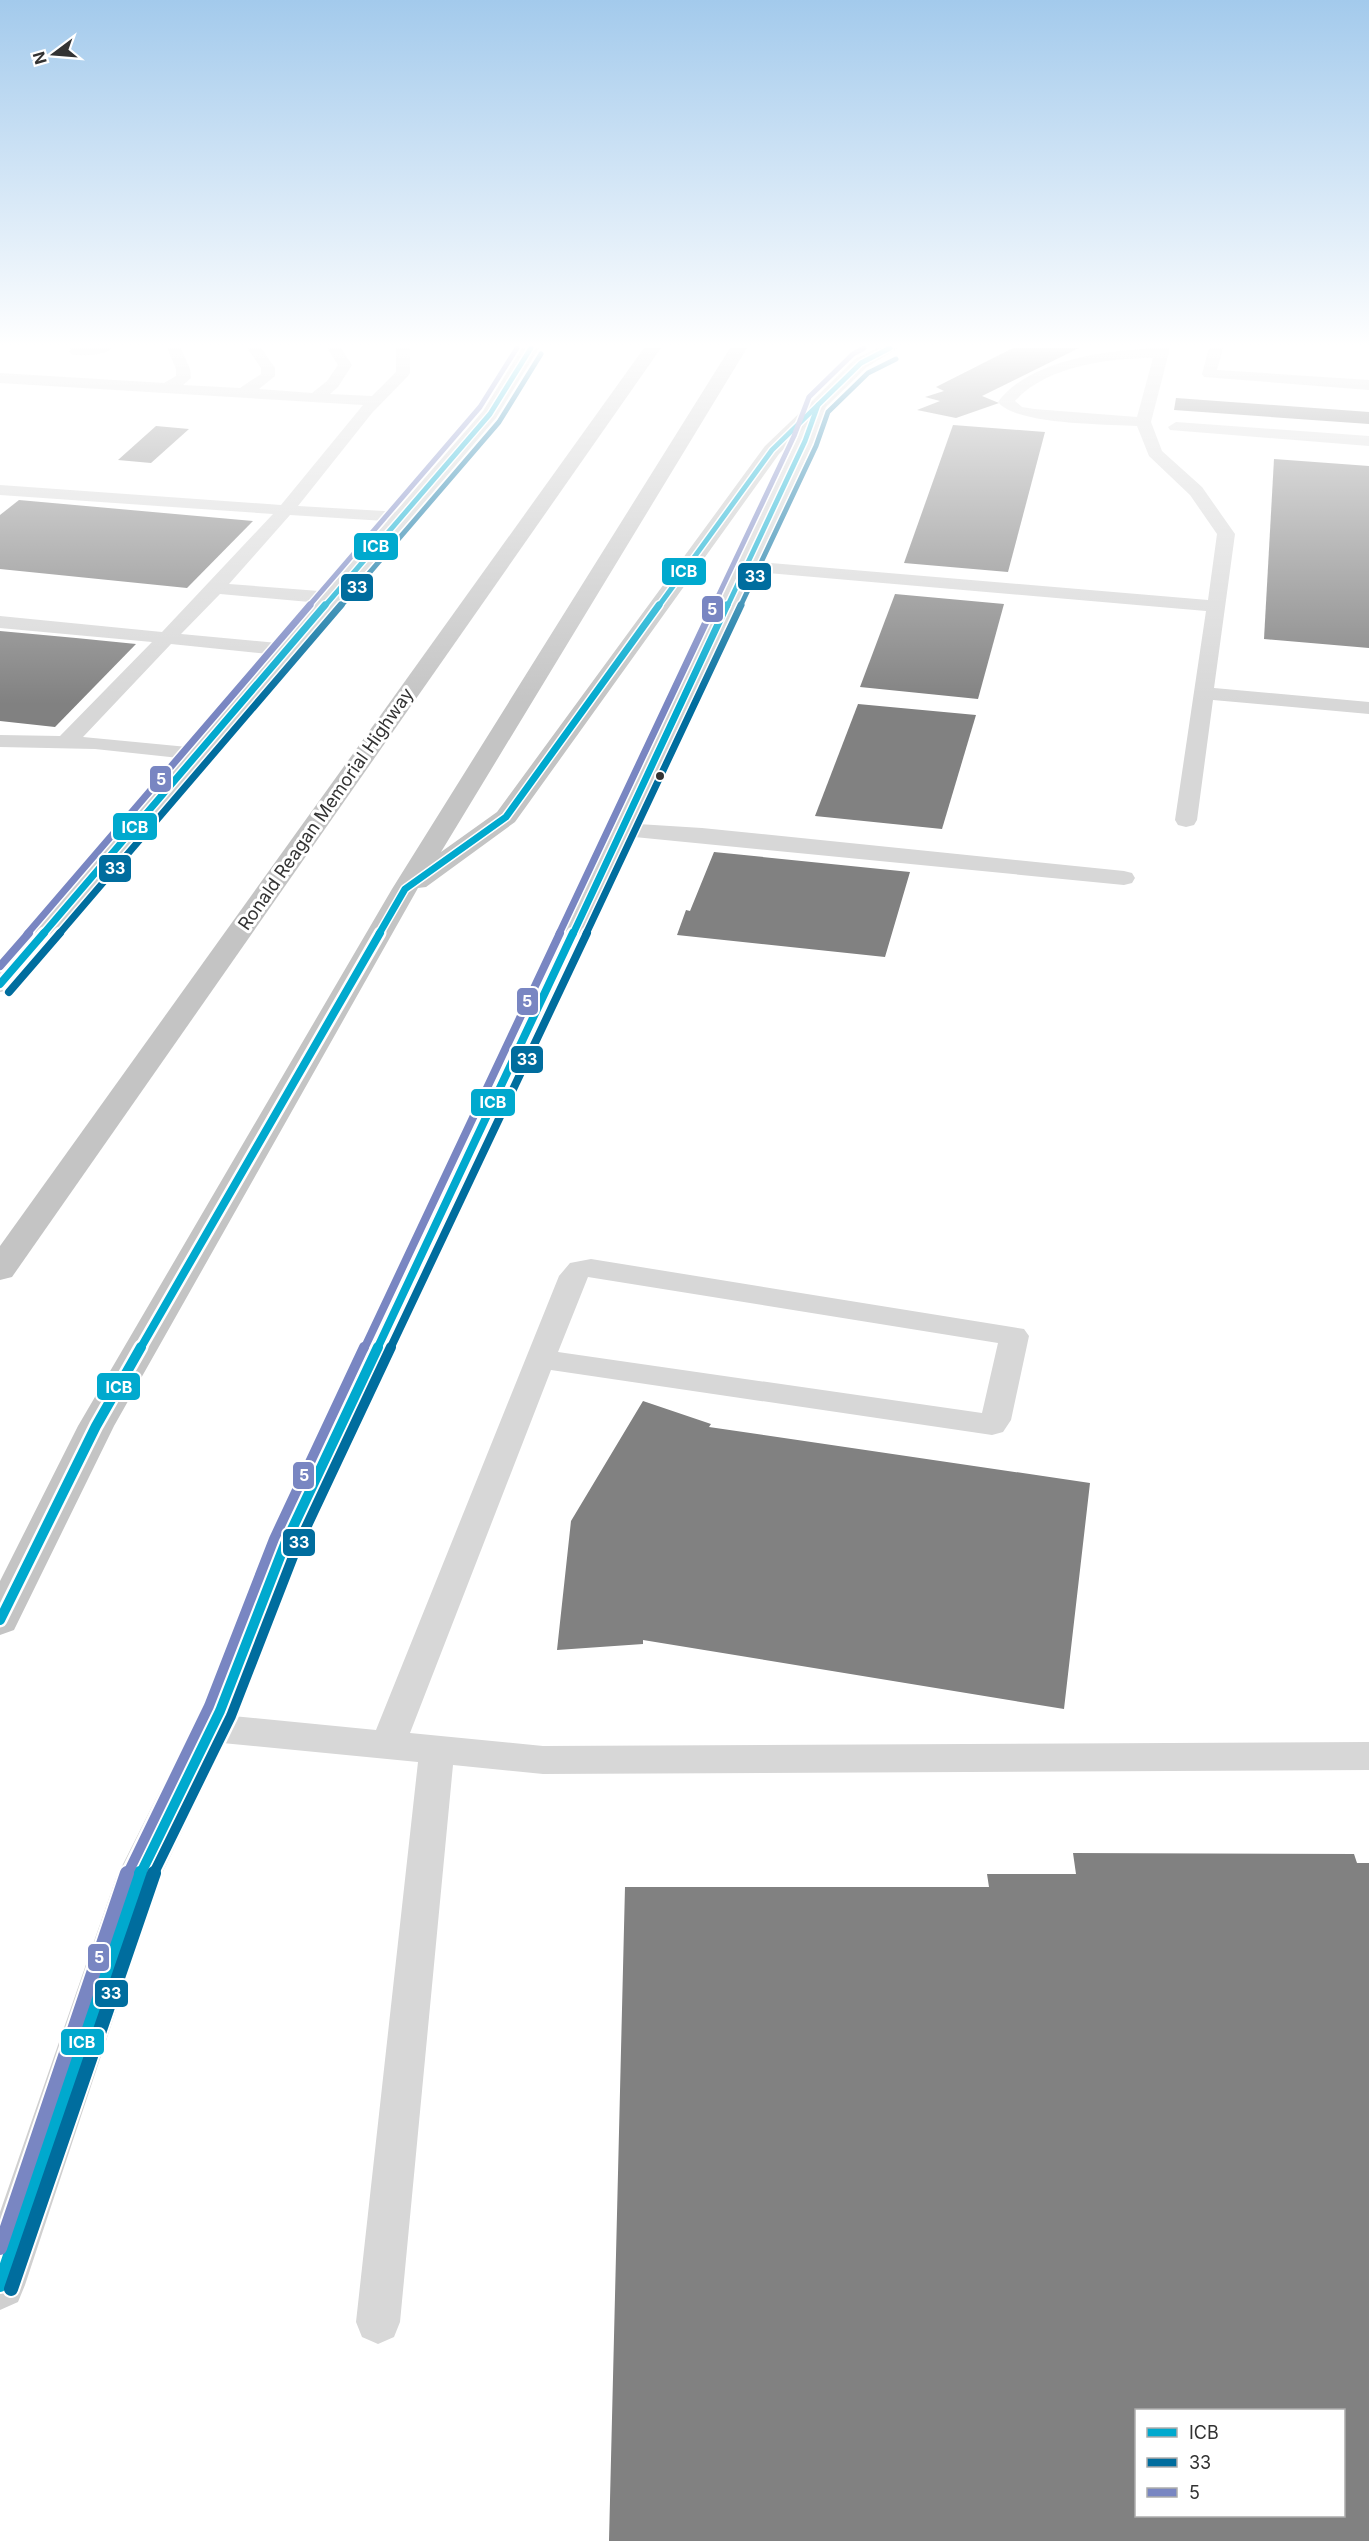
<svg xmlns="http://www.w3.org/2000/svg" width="1369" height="2541" viewBox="0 0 1369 2541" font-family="Inter,sans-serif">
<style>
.building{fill:#818181;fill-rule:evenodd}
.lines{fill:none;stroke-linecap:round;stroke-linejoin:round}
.lane{fill:#d7d7d7;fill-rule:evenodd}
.secondary{fill:#d0d0d0;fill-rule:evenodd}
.highway{fill:#c4c4c4;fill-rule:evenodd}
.bus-1-far4-casing{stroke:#fff;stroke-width:8}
.bus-1-far3-casing{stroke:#fff;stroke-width:10}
.bus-1-far2-casing{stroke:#fff;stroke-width:13}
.bus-1-far1-casing{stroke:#fff;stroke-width:15}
.bus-1-casing{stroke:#fff;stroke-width:18}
.bus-2-far4-casing{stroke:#fff;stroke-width:8}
.bus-2-far3-casing{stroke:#fff;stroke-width:10}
.bus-2-far2-casing{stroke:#fff;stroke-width:13}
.bus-2-far1-casing{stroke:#fff;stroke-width:15}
.bus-2-casing{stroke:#fff;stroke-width:18}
.bus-3-far4-casing{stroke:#fff;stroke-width:8}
.bus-3-far3-casing{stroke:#fff;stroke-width:10}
.bus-3-far2-casing{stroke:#fff;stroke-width:13}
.bus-3-far1-casing{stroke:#fff;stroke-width:15}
.bus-3-casing{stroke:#fff;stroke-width:18}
.bus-1-far4{stroke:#00a9ce;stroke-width:5}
.bus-1-far3{stroke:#00a9ce;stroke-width:7}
.bus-1-far2{stroke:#00a9ce;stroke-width:8}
.bus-1-far1{stroke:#00a9ce;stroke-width:10}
.bus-1{stroke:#00a9ce;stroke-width:14}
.bus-2-far4{stroke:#006d9e;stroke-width:5}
.bus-2-far3{stroke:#006d9e;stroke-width:7}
.bus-2-far2{stroke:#006d9e;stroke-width:8}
.bus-2-far1{stroke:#006d9e;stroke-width:10}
.bus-2{stroke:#006d9e;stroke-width:14}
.bus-3-far4{stroke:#7986c2;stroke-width:5}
.bus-3-far3{stroke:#7986c2;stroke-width:7}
.bus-3-far2{stroke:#7986c2;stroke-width:8}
.bus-3-far1{stroke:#7986c2;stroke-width:10}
.bus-3{stroke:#7986c2;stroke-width:14}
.bus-dot{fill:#333;stroke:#fff;stroke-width:2}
.labels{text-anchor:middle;stroke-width:6;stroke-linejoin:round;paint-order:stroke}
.far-street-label{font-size:18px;fill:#333;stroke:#fff}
.line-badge{stroke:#fff;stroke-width:2}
.badge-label{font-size:16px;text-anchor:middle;font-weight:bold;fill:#fff}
</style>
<rect width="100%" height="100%" fill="#fff"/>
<g class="building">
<polygon points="1013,348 1079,348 982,396 999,403 956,418 917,410 940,401 925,397 944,391 936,387"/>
<polygon points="1176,398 1369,412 1369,424 1174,410"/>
<polygon points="953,425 1045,432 1008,572 904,563"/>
<polygon points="156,426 189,429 151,463 118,460"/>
<polygon points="1274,459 1369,466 1369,648 1264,639"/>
<polygon points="19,500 253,521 187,588 0,569 0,515"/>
<polygon points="895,594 1004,604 978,699 860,687"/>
<polygon points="0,631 76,638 136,644 55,727 0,721"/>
<polygon points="858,704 976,715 942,829 815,816"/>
<polygon points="714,852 910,872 885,957 677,935 686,910 690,911"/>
<polygon points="643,1401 711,1424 709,1427 1090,1483 1064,1709 643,1640 643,1644 557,1650 571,1521"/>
<path d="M1073 1853 1354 1854 1357 1863H1369V2541H609L625 1887H989L987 1874H1076ZM1136 2410H1344V2516H1136Z"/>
</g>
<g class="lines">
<g class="lane">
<path d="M71 348H113C105 355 82 357 71 354L69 351Z"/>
<polygon points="167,348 181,348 190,369 191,378 183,385 240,388 261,374 261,368 247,348 261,348 275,368 275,376 259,389 312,393 327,381 338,365 327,348 341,348 352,365 338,387 330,394 372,396 396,372 396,348 410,348 410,373 408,376 372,413 298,506 401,512 407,513 410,517 407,521 401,522 290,515 229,584 332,592 338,594 341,598 338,602 332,604 220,594 181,634 288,644 295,646 298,650 295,654 288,656 171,644 83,737 198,748 205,750 208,754 205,758 198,760 95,749 0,747 0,735 60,736 152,642 0,628 0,616 162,632 273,514 0,495 0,485 281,505 363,405 0,383 0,373 164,383 176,376 176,369"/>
<path d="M1170 348 1151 422 1162 451 1202 487 1235 534 1214 688 1369 702V714L1213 700 1197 820 1194 825 1186 827 1178 825 1175 820 1206 611 746 571 740 570 737 566 740 562 746 561 1208 600 1217 534 1190 495 1149 456 1137 426C1106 424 1016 425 998 402 1031 357 1119 348 1170 348ZM1153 358 1137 417 1034 409 1022 407 1015 401C1046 366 1109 358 1153 358Z"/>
<polygon points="1209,348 1223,348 1217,370 1369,380 1369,390 1204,377 1202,374"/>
<polygon points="1176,422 1369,436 1369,446 1170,430 1168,427"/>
<polygon points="622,823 702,828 1124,871 1132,873 1135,878 1132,883 1124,885 614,835 611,830 614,825"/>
<path d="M591 1259 1024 1329 1029 1336 1011 1420 1003 1432 992 1435 551 1370 410 1733 543 1746 1369 1742V1770L543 1774 453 1765 400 2322 394 2337 378 2344 362 2337 356 2322 418 1762 212 1742 199 1738 194 1728 199 1718 212 1714 376 1730 559 1276 570 1263ZM588 1277 998 1343 982 1413 558 1352Z"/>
</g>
<g class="secondary">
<polygon points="522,348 539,348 496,418 10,990 0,992 0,967 483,411"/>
<polygon points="877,348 898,348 867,367 826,407 814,441 304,1544 240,1711 160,1878 25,2285 18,2302 0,2310 0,2212 116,1878 200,1711 266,1544 796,441 812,401 855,359"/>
</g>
<g class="highway">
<polygon points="644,348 661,348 12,1277 0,1280 0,1246"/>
<polygon points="730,348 747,348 441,852 497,812 765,446 812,401 824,401 827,405 779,454 515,822 426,887 418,888 114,1426 14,1630 0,1635 0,1581 78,1426 392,889"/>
</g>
<g class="bus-1-far4-casing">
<g id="bus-1-far4">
<polyline points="324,607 490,414 531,348"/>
<polyline points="658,607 772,450 861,363 890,348"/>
<polyline points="727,607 805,441 818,405"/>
</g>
</g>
<g class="bus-1-far3-casing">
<g id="bus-1-far3">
<polyline points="43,934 325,605"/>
<polyline points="379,934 405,889 506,817 659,605"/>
<polyline points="573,934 727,605"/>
</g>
</g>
<g class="bus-1-far2-casing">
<g id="bus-1-far2">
<polyline points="0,984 44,933"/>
<polyline points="140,1349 380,933"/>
<polyline points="377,1349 573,933"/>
</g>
</g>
<g class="bus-1-far1-casing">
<g id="bus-1-far1">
<polyline points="0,1620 96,1426 141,1347"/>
<polyline points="140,1875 220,1711 285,1544 378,1347"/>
</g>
</g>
<g class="bus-1-casing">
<polyline id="bus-1" points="0,2285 140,1873"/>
</g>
<g class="bus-2-far4-casing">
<g id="bus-2-far4">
<polyline points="340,607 499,422 541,354"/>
<polyline points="740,607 816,446 828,412 868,373 896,359"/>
</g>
</g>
<g class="bus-2-far3-casing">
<g id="bus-2-far3">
<polyline points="59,934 341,605"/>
<polyline points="586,934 741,605"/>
</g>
</g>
<g class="bus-2-far2-casing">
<g id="bus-2-far2">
<polyline points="9,992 60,933"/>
<polyline points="390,1349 587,933"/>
</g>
</g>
<g class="bus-2-far1-casing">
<polyline id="bus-2-far1" points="153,1875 231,1716 296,1549 391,1347"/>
</g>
<g class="bus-2-casing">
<polyline id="bus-2" points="11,2289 154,1873"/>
</g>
<g class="bus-3-far4-casing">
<g id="bus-3-far4">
<polyline points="308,607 480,407 517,348"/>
<polyline points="713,607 794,436 809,397 853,354 864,348"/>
</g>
</g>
<g class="bus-3-far3-casing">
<g id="bus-3-far3">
<polyline points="27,934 310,605"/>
<polyline points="559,934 714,605"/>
</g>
</g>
<g class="bus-3-far2-casing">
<g id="bus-3-far2">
<polyline points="0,966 29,933"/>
<polyline points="364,1349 560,933"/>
</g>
</g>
<g class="bus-3-far1-casing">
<polyline id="bus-3-far1" points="127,1875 209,1706 274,1539 364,1347"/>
</g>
<g class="bus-3-casing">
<polyline id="bus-3" points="0,2248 127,1873"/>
</g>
<use href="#bus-1-far4" class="bus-1-far4"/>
<use href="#bus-1-far3" class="bus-1-far3"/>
<use href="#bus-1-far2" class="bus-1-far2"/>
<use href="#bus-1-far1" class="bus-1-far1"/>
<use href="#bus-1" class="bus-1"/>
<use href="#bus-2-far4" class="bus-2-far4"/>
<use href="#bus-2-far3" class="bus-2-far3"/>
<use href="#bus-2-far2" class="bus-2-far2"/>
<use href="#bus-2-far1" class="bus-2-far1"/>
<use href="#bus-2" class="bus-2"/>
<use href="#bus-3-far4" class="bus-3-far4"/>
<use href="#bus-3-far3" class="bus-3-far3"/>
<use href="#bus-3-far2" class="bus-3-far2"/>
<use href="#bus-3-far1" class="bus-3-far1"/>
<use href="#bus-3" class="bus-3"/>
</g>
<linearGradient id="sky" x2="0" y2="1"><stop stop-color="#a3caec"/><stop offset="0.49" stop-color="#fff"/><stop offset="1" stop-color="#fff" stop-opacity="0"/></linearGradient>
<rect width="1369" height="704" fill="url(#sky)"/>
<circle class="bus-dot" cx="660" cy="776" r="5"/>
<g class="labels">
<g class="far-street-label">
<text transform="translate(326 809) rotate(-55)" y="6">Ronald Reagan Memorial Highway</text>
</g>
</g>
<g class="line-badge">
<rect x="353" y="532" width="46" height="29" rx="6" fill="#00a9ce"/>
<rect x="661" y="557" width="46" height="29" rx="6" fill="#00a9ce"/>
<rect x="737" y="562" width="35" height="29" rx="6" fill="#006d9e"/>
<rect x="340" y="573" width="34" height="29" rx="6" fill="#006d9e"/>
<rect x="701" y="595" width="23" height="28" rx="6" fill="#7986c2"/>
<rect x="149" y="765" width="23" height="28" rx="6" fill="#7986c2"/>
<rect x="112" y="812" width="46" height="29" rx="6" fill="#00a9ce"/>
<rect x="98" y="854" width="34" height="29" rx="6" fill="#006d9e"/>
<rect x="516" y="987" width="23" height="29" rx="6" fill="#7986c2"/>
<rect x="510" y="1045" width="34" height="29" rx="6" fill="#006d9e"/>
<rect x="470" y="1088" width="46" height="29" rx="6" fill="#00a9ce"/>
<rect x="96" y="1372" width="45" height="29" rx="6" fill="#00a9ce"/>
<rect x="292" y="1461" width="23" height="29" rx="6" fill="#7986c2"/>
<rect x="282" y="1528" width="34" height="29" rx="6" fill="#006d9e"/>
<rect x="87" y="1943" width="23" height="29" rx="6" fill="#7986c2"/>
<rect x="94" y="1979" width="35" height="29" rx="6" fill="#006d9e"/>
<rect x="60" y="2028" width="45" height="28" rx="6" fill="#00a9ce"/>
</g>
<g class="badge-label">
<text x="376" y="552">ICB</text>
<text x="684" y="577">ICB</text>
<text x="755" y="582">33</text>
<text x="357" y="593">33</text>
<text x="712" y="615">5</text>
<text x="161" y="785">5</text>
<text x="135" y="833">ICB</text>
<text x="115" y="874">33</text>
<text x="527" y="1007">5</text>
<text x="527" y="1065">33</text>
<text x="493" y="1108">ICB</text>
<text x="119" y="1393">ICB</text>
<text x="304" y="1481">5</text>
<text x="299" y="1548">33</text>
<text x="99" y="1963">5</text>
<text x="111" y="1999">33</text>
<text x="82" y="2048">ICB</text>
</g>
<rect x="1135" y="2409" width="210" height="108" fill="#ffffff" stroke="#adadad" stroke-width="1.5"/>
<rect x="1147" y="2428" width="30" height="9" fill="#00a9ce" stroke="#adadad" stroke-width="1.5"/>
<text x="1189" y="2439" font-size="18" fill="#333333">ICB</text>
<rect x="1147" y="2458" width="30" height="9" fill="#006d9e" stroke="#adadad" stroke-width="1.5"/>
<text x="1189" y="2469" font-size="18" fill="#333333">33</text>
<rect x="1147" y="2488" width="30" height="9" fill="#7986c2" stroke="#adadad" stroke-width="1.5"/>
<text x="1189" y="2499" font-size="18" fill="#333333">5</text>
<g transform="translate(54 54) rotate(254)" stroke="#ffffff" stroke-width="4.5" paint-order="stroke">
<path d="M0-4.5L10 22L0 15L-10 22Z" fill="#333333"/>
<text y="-9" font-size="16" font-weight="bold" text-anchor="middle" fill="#333333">N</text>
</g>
</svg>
